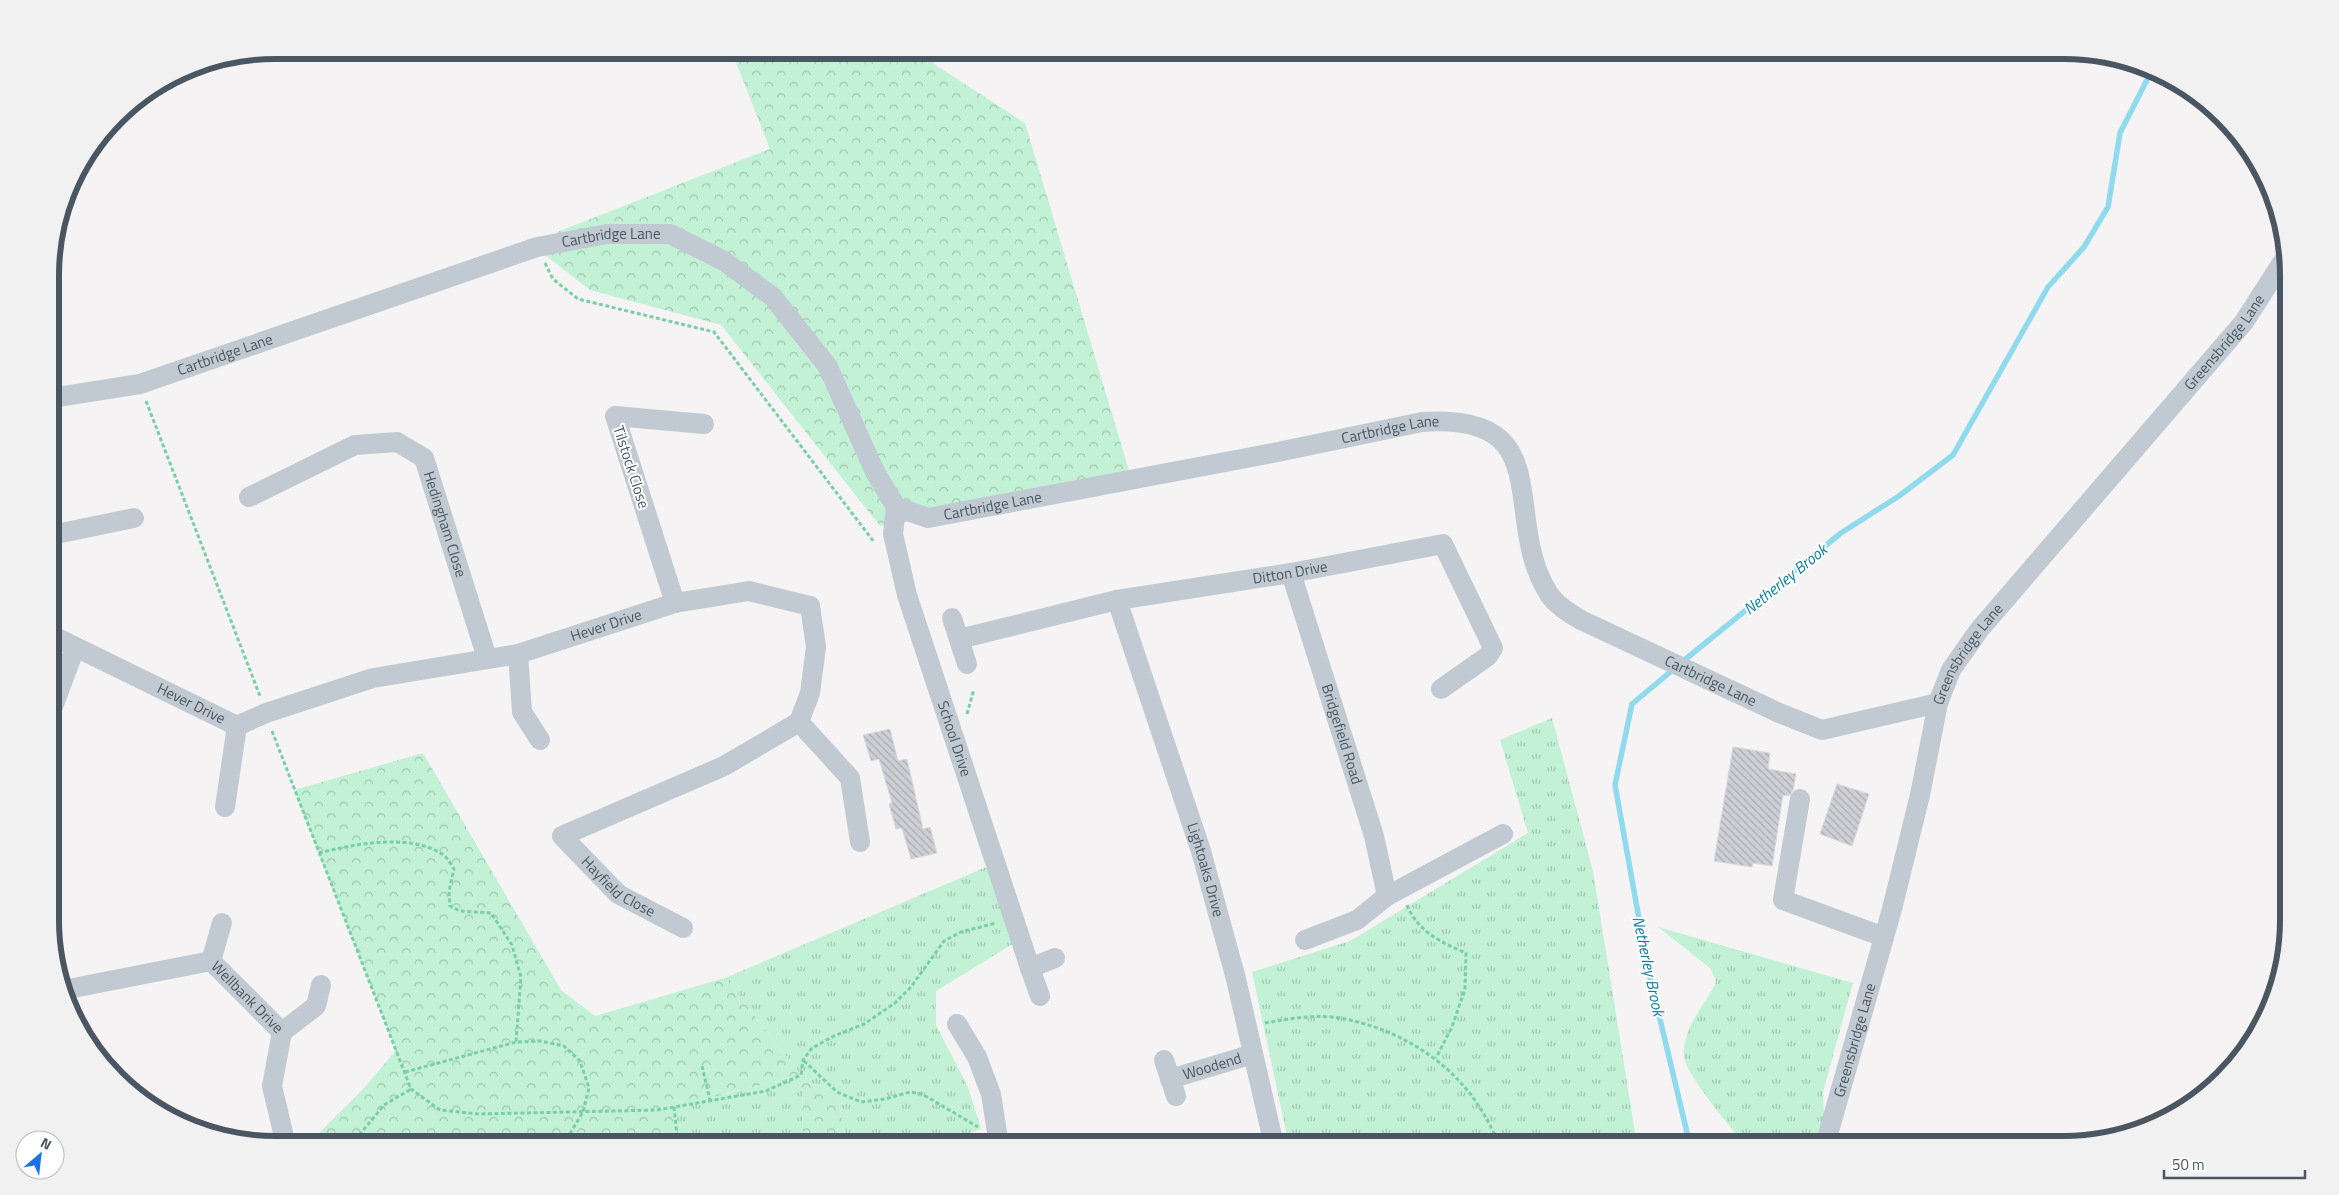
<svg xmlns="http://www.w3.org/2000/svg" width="2339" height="1195" viewBox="0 0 2339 1195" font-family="'Titillium Web',sans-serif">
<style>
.grass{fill:url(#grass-tufts)}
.forest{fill:url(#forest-crowns)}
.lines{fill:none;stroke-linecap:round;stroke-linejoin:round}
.stream{stroke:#90daee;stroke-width:5.5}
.building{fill:url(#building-back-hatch);stroke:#d7d9de}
.path{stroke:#7ad0a6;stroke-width:3;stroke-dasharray:4 2.5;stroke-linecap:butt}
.minor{stroke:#c1cad2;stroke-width:20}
.labels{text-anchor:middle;stroke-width:4;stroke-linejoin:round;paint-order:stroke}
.street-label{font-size:15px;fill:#4a5661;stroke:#fff}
.water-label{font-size:16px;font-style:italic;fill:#0c7c9b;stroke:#fff}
.rim{fill:none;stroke:#4a5661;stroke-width:6}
</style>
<defs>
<pattern id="grass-tufts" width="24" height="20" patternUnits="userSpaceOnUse" patternTransform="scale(1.25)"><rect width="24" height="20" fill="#c3f1d5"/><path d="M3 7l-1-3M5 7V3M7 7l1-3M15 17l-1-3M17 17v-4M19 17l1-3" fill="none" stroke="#a0c6b0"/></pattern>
<pattern id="forest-crowns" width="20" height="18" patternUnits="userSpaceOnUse" patternTransform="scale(1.25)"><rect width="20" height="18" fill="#c3f1d5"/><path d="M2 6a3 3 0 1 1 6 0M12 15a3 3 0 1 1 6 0" fill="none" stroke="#a0c6b0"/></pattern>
<pattern id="building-back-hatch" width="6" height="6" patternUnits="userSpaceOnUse" patternTransform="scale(1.25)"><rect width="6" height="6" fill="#cdcfd5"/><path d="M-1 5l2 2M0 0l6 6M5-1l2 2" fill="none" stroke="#a8abb0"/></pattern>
</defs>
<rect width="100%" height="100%" fill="#f5f3f3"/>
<g class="grass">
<polygon points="1552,718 1593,871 1637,1145 1289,1145 1252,972 1350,941 1528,833 1500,740"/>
<polygon points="996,863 1021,939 936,991 936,1025 968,1087 981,1129 936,1145 847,1145 837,1092 802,1080 803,1145 680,1145 674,1107 801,1075 725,978"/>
<path d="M1658 927 1853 983 1823 1092 1825 1145H1746C1733 1132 1686 1073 1684 1058 1683 1051 1685 1041 1687 1035 1693 1015 1709 1000 1716 981L1710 968Z"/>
</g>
<g class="forest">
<polygon points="731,50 930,50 934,64 1025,123 1133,484 880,526 721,325 590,290 545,255 557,232 770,149"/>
<polygon points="423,753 561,990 595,1016 725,978 801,1075 674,1107 680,1145 307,1145 365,1087 396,1050 294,790"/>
<polygon points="802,1080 837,1092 847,1145 803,1145"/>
</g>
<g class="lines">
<g class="stream">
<polyline points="1682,662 1841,533 1899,496 1953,455 2048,287 2084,247 2108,207 2120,133 2152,70"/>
<polyline points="1675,668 1632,704 1615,785 1648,969 1690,1145"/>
</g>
</g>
<g class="building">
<polygon points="890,729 898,761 907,759 923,829 930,827 937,853 911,859 902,828 896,829 889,804 892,803 879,759 871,761 863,735"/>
<polygon points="1733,747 1770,753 1768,769 1796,774 1793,790 1789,796 1783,795 1772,866 1753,863 1752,867 1714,861"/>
<polygon points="1837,784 1869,794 1852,846 1820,834"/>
</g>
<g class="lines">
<g class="path">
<polyline points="545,263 553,279 578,299 714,332 874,542"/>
<polyline points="146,401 260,696"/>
<polyline points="967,714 974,689"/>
<polyline points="272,731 411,1089 440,1110 479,1114 657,1110 766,1091 801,1075 803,1060 812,1048 834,1036 864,1024 895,1003 911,987 944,941 961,932 996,923"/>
<path d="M319 853C354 844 410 833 442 854 447 857 451 864 454 869L449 891 450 906 460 911 491 913 512 945 521 977 516 1042"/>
<path d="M1407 905C1417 931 1442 943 1466 953L1465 989 1452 1027 1436 1058"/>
<path d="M1265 1023C1288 1019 1316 1014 1340 1018 1400 1029 1456 1063 1486 1118 1490 1126 1496 1135 1499 1145"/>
<polyline points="804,1061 837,1092 861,1102 885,1099 910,1092 922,1094 978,1127"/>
<polyline points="702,1066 710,1100"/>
<polyline points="405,1072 516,1042 540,1041 564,1046 580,1061 589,1088 583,1112 563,1145"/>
<polyline points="674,1107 678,1145"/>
<polyline points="351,1145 384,1105 411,1089"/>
</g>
<g class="minor">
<path id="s1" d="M51 398 140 384 537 247 607 234H670L724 261 773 297 828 367 875 472 896 507 928 518 1273 453 1422 422C1561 412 1500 519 1549 594 1556 605 1569 613 1581 620L1777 712 1822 730 1938 703"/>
<path id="s2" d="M249 497 355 445 397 442 424 458 487 658"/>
<path id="s3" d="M896 507 893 534 907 595 1030 968"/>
<polyline points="51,535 134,518"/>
<path id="s4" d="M1291 573 1374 836 1387 896 1503 834"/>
<path id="s5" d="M1117 600 1201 851 1236 979 1274 1145"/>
<polyline points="675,603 615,416 704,424"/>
<polyline points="952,618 967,664"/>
<path id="s6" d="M51 635 237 726 266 713 373 678 518 654 675 603 749 591 810 606 816 647 810 693 799 722 724 766 562 836 618 894 683 928"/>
<path id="s7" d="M959 639 1117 600 1291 573 1443 544 1493 648 1488 656 1441 689"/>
<polyline points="518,654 522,712 540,740"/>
<polyline points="51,712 75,648"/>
<polyline points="799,722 850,778 860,842"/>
<polyline points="1800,799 1783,900 1884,937"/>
<polyline points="225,807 237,726"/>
<polyline points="1305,940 1357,920 1387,896"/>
<polyline points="211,961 222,923"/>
<path id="s8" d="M63 990 211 961 282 1032 316 1006 321 985"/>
<polyline points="1040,996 1030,968 1055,958"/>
<polyline points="957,1024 977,1057 991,1094 999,1145"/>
<polyline points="1164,1060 1176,1096"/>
<path id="s9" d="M1170 1079 1253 1054"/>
<polyline points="282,1145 285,1141 272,1086 282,1032"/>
<path id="s10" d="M1825 1145 1892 909 1920 795 1938 703 1951 670 1979 630 2244 322 2287 255"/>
</g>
</g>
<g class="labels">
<g class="street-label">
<text dy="5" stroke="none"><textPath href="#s1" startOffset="585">Cartbridge Lane</textPath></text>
<text dy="5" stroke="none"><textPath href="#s10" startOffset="919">Greensbridge Lane</textPath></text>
<text dy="5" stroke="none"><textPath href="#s1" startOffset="180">Cartbridge Lane</textPath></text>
<text dy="5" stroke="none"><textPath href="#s1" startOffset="1515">Cartbridge Lane</textPath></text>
<text transform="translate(631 467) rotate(72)" y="5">Tilstock Close</text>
<text dy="5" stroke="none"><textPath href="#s1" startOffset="1110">Cartbridge Lane</textPath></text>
<text dy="5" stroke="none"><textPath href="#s2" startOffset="261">Hedingham Close</textPath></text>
<text dy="5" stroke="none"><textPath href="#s7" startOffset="338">Ditton Drive</textPath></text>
<text dy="5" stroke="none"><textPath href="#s6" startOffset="591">Hever Drive</textPath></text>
<text dy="5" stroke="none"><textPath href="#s10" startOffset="514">Greensbridge Lane</textPath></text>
<text dy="5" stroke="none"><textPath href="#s1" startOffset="1979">Cartbridge Lane</textPath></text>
<text dy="5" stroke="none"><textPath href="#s6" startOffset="156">Hever Drive</textPath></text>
<text dy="5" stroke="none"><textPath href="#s4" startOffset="169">Bridgefield Road</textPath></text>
<text dy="5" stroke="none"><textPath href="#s3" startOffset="241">School Drive</textPath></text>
<text dy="5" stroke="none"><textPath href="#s5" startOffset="284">Lightoaks Drive</textPath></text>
<text dy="5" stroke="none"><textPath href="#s6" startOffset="1260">Hayfield Close</textPath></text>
<text dy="5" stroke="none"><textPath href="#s8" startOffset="202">Wellbank Drive</textPath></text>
<text dy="5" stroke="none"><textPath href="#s10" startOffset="109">Greensbridge Lane</textPath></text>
<text dy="5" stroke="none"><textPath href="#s9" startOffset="44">Woodend</textPath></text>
</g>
<g class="water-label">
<text transform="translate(1785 579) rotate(-39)" y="6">Netherley Brook</text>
<text transform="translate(1649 966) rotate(78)" y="6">Netherley Brook</text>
</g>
</g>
<path d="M0 0H2339V1195H0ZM275 59H2064A216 216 0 0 1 2280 275V920A216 216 0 0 1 2064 1136H275A216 216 0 0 1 59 920V275A216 216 0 0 1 275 59Z" fill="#f1f1f2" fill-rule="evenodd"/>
<path class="rim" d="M275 59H2064A216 216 0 0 1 2280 275V920A216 216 0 0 1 2064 1136H275A216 216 0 0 1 59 920V275A216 216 0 0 1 275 59Z"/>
<g transform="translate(40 1155) rotate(28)"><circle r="24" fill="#ffffff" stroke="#b7bbc0"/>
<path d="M0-4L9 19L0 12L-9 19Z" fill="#1a73e8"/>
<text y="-8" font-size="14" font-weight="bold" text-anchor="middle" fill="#4a5661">N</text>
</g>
<path d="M2164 1170v8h141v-8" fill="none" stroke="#4a5661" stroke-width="2.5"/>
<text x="2172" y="1170" font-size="15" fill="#4a5661" stroke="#ffffff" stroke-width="4" paint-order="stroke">50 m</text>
</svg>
